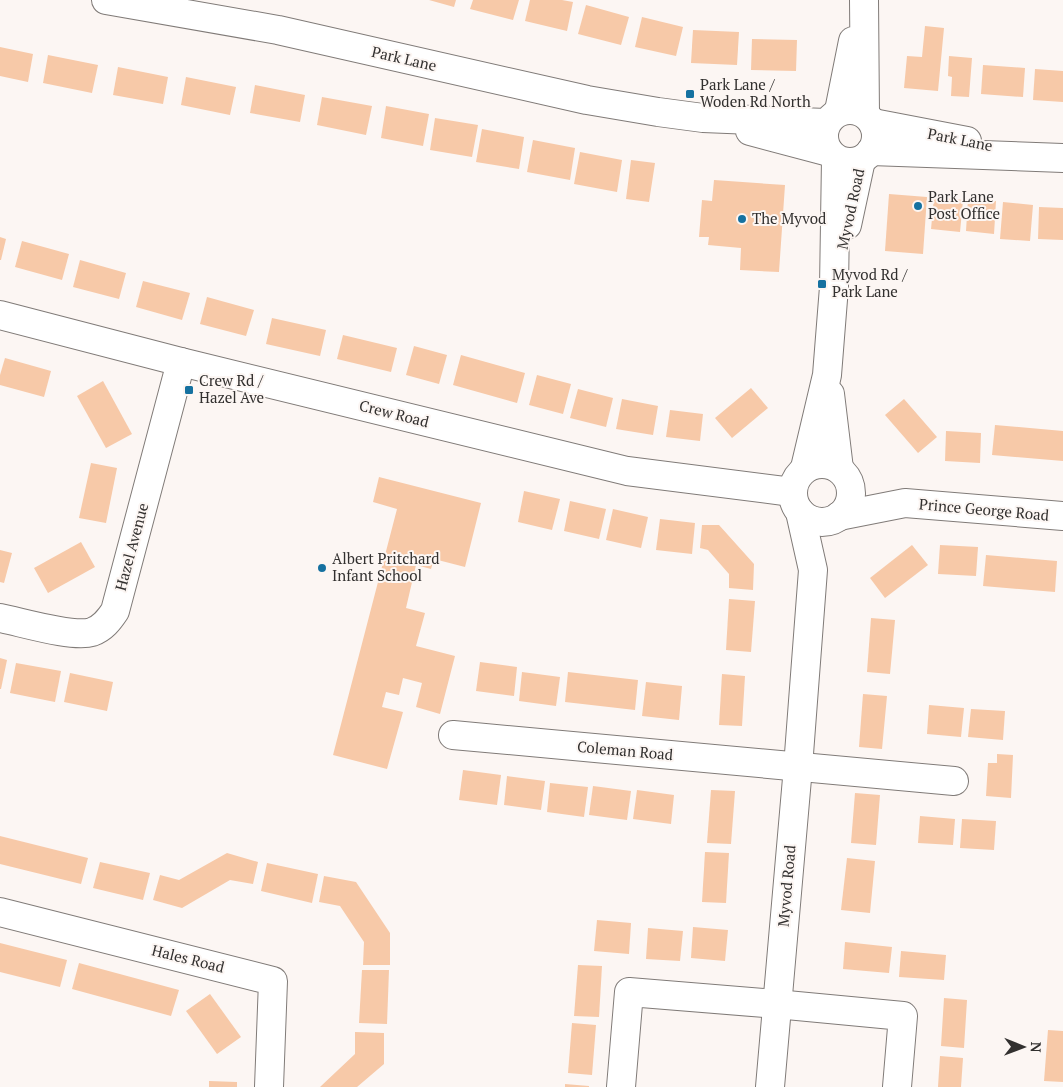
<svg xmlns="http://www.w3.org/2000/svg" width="1063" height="1087" viewBox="0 0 1063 1087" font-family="'PT Serif',serif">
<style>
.building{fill:#f7c9a8}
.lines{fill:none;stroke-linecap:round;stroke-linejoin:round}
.minor-casing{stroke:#807b78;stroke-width:30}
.major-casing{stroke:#807b78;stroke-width:30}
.minor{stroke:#fff;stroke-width:28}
.major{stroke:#fff;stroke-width:28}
.poi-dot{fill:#1571a0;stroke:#fcf6f3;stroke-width:2}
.labels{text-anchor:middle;stroke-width:4;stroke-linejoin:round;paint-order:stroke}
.street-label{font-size:15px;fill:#32302f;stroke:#fcf6f3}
.poi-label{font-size:15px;fill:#32302f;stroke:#fcf6f3;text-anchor:start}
</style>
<rect width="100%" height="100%" fill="#fcf6f3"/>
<g class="building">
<polygon points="429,0 456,0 454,7"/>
<polygon points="473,0 519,0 513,20 470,9"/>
<polygon points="530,0 562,0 573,2 567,31 525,21"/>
<polygon points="586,5 629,17 621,45 578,34"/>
<polygon points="642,17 683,27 676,56 635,47"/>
<polygon points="925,26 944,28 938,91 904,88 907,56 922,57"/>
<polygon points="693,30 739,32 737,65 691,63"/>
<polygon points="752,39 797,40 796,71 751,70"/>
<polygon points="0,47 33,54 28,82 0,76"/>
<polygon points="48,55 98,65 92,93 43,83"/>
<polygon points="949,56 972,58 969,97 951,96 952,77 948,76"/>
<polygon points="983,65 1025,68 1023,97 981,94"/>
<polygon points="118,67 168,77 163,104 113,95"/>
<polygon points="1035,69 1063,71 1063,102 1033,100"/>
<polygon points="186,77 236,87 230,115 181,105"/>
<polygon points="255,85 305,95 300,122 250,113"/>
<polygon points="322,97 372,106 366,135 317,125"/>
<polygon points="386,106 429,114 423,146 381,138"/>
<polygon points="435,118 478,125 472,157 430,150"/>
<polygon points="482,129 524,137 519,169 476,162"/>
<polygon points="533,140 575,148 570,180 527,172"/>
<polygon points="580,152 622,160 617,192 574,184"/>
<polygon points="631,160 655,163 649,202 626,199"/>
<polygon points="714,180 785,185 779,272 740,270 741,248 708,245 709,237 699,237 702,200 712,201"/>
<polygon points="889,194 927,197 923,254 885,251"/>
<polygon points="934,197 963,200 960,232 931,229"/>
<polygon points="968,199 996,201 994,234 966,231"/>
<polygon points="1003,202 1033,205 1030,241 1000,239"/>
<polygon points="1039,207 1063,208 1063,240 1038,239"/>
<polygon points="0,237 6,239 1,260 0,260"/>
<polygon points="22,241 69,254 62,280 15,267"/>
<polygon points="80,260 126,273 119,299 73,287"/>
<polygon points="143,281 190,293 182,320 136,307"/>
<polygon points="207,297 254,310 246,336 200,324"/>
<polygon points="272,318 326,330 320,356 266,344"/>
<polygon points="343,335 397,348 391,372 337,359"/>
<polygon points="414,346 447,355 439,384 406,375"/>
<polygon points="461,355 525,373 517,403 453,385"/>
<polygon points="5,358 51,371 44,397 0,385 0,375"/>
<polygon points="537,375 571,384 563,414 529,405"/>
<polygon points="103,381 132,434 106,448 77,396"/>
<polygon points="751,388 768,408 732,438 715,418"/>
<polygon points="578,389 613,398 606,427 570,418"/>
<polygon points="622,399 658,406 653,435 616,429"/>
<polygon points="904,399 937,437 918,453 885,415"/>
<polygon points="670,410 703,414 700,441 666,437"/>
<polygon points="995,425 1063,431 1063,461 992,455"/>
<polygon points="946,431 981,433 980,463 945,461"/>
<polygon points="91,463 117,468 106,523 79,518"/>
<polygon points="379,477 481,503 465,567 434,559 431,569 416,565 406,608 425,613 416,646 455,656 440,714 416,707 422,683 403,678 399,695 386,692 382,707 403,712 387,769 333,755 397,509 373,502"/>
<polygon points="524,491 560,499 552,530 518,522"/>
<polygon points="570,501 606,509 599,539 564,531"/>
<polygon points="613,509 648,517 641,548 606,540"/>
<polygon points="660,519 695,523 692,554 656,550"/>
<polygon points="702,525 719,525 754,564 753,590 729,588 729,574 708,550 700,548"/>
<polygon points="81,542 95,567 48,593 34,568"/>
<polygon points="912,545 928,565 885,598 870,578"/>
<polygon points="940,545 978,547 976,576 938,574"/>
<polygon points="0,550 12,553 4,583 0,582"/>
<polygon points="986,555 1057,561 1055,592 983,586"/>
<polygon points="729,599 755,601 751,652 726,650"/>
<polygon points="871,618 895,620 890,674 867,672"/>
<polygon points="0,658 7,660 1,689 0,689"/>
<polygon points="480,662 517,667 514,696 476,691"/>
<polygon points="16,663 61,671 55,702 10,693"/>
<polygon points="522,672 560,677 556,706 519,701"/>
<polygon points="568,672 638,680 635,710 565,702"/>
<polygon points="70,673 113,682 107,711 64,702"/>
<polygon points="722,674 745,676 742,726 719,725"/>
<polygon points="646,682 682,686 679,720 642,716"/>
<polygon points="863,694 887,696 882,749 859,747"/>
<polygon points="929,705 964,708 961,737 927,734"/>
<polygon points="971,709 1005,711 1003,740 968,737"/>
<polygon points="997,754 1013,755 1011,798 986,796 988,763 997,763"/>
<polygon points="463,770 501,775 497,805 459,800"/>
<polygon points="507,776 545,781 541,810 504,805"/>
<polygon points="550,783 588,787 584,817 547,812"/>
<polygon points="593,786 631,791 627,820 589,815"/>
<polygon points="637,790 674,795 671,824 633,819"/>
<polygon points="711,790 735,791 731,844 707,843"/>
<polygon points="855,793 880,795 876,845 851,843"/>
<polygon points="920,816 955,819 953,845 918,843"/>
<polygon points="962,819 996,821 994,850 960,848"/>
<polygon points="0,836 88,858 81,884 0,864"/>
<polygon points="705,852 729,853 726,903 702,902"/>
<polygon points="227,853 258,862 253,884 230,880 182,908 153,900 160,875 179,880"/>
<polygon points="847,858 875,861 870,913 841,910"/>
<polygon points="100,862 150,873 143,900 93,888"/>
<polygon points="267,863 318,874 312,903 261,891"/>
<polygon points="324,876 356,882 390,933 390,965 363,965 364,942 340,906 319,902"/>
<polygon points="597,920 631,923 629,954 594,951"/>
<polygon points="693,927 728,930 725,961 691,958"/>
<polygon points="648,928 683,931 680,961 646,959"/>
<polygon points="845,942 892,947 889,973 843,969"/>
<polygon points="0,943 67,960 60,987 0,972"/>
<polygon points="901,951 946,955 944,980 899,977"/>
<polygon points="79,963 179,990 171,1016 72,989"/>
<polygon points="578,965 602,966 599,1017 574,1016"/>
<polygon points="362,970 389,970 387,1024 359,1023"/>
<polygon points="210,994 241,1037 217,1054 186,1011"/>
<polygon points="944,998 967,1000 964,1048 941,1046"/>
<polygon points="572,1023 596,1025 592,1075 568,1073"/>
<polygon points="1048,1030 1063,1031 1063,1082 1044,1081"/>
<polygon points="355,1032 384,1033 384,1064 357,1087 320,1087 355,1054"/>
<polygon points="940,1056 963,1058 961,1087 938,1087"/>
<polygon points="209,1081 237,1082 237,1087 209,1087"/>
<polygon points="565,1084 589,1086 589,1087 565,1087"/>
</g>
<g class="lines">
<g class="minor-casing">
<g id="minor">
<polyline points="864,0 865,114"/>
<polyline points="839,111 853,41"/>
<polyline points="847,225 861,160"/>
<polyline points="0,315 181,362 627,471 792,492"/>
<polyline points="830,394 839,469"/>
<circle cx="822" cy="493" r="29"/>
<polyline points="805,468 827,375 834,287 836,159"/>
<polyline points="839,516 905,503 1063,516"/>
<path d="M0 618C21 622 73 638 92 632 103 628 109 620 115 611L181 362"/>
<polyline points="453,735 954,781"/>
<polyline points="0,912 273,981 269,1087"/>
<polyline points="621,1087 629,992 776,1004 903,1016 897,1087"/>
<polyline points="770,1087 798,767 813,570 800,512"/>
</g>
</g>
<g class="major-casing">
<g id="major">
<polyline points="106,0 278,30 587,100 658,112 703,118 826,123"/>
<circle cx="850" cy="136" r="26"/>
<polyline points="873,123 967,141"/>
<polyline points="750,131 829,152"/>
<polyline points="871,151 1063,158"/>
</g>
</g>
<use href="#minor" class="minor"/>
<use href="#major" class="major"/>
</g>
<g class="poi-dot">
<rect x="685" y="89" width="10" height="10" rx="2.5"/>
<circle cx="918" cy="206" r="5"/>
<circle cx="742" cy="219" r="5"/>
<rect x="817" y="279" width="10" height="10" rx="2.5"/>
<rect x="184" y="385" width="10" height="10" rx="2.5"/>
<circle cx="322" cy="568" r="5"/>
</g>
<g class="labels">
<g class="street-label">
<text transform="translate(404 59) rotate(13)" y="5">Park Lane</text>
<text transform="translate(960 140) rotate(11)" y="5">Park Lane</text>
<text transform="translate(851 209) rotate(-78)" y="5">Myvod Road</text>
<text transform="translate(394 414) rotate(14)" y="5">Crew Road</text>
<text transform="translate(984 510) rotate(5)" y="5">Prince George Road</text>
<text transform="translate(132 547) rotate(-75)" y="5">Hazel Avenue</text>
<text transform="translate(625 751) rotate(5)" y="5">Coleman Road</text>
<text transform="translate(787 886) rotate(-85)" y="5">Myvod Road</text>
<text transform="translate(188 959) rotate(14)" y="5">Hales Road</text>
</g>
<g class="poi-label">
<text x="700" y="90">Park Lane /<tspan x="700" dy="17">Woden Rd North</tspan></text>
<text x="928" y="202">Park Lane<tspan x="928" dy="17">Post Office</tspan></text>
<text x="752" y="224">The Myvod</text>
<text x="832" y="280">Myvod Rd /<tspan x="832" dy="17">Park Lane</tspan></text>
<text x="199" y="386">Crew Rd /<tspan x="199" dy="17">Hazel Ave</tspan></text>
<text x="332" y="564">Albert Pritchard<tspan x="332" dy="17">Infant School</tspan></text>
</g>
</g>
<g transform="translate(1023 1047) rotate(91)" stroke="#fcf6f3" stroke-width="4" paint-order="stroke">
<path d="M0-4L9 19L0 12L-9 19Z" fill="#32302f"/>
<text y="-8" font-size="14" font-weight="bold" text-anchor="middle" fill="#32302f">N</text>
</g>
</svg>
